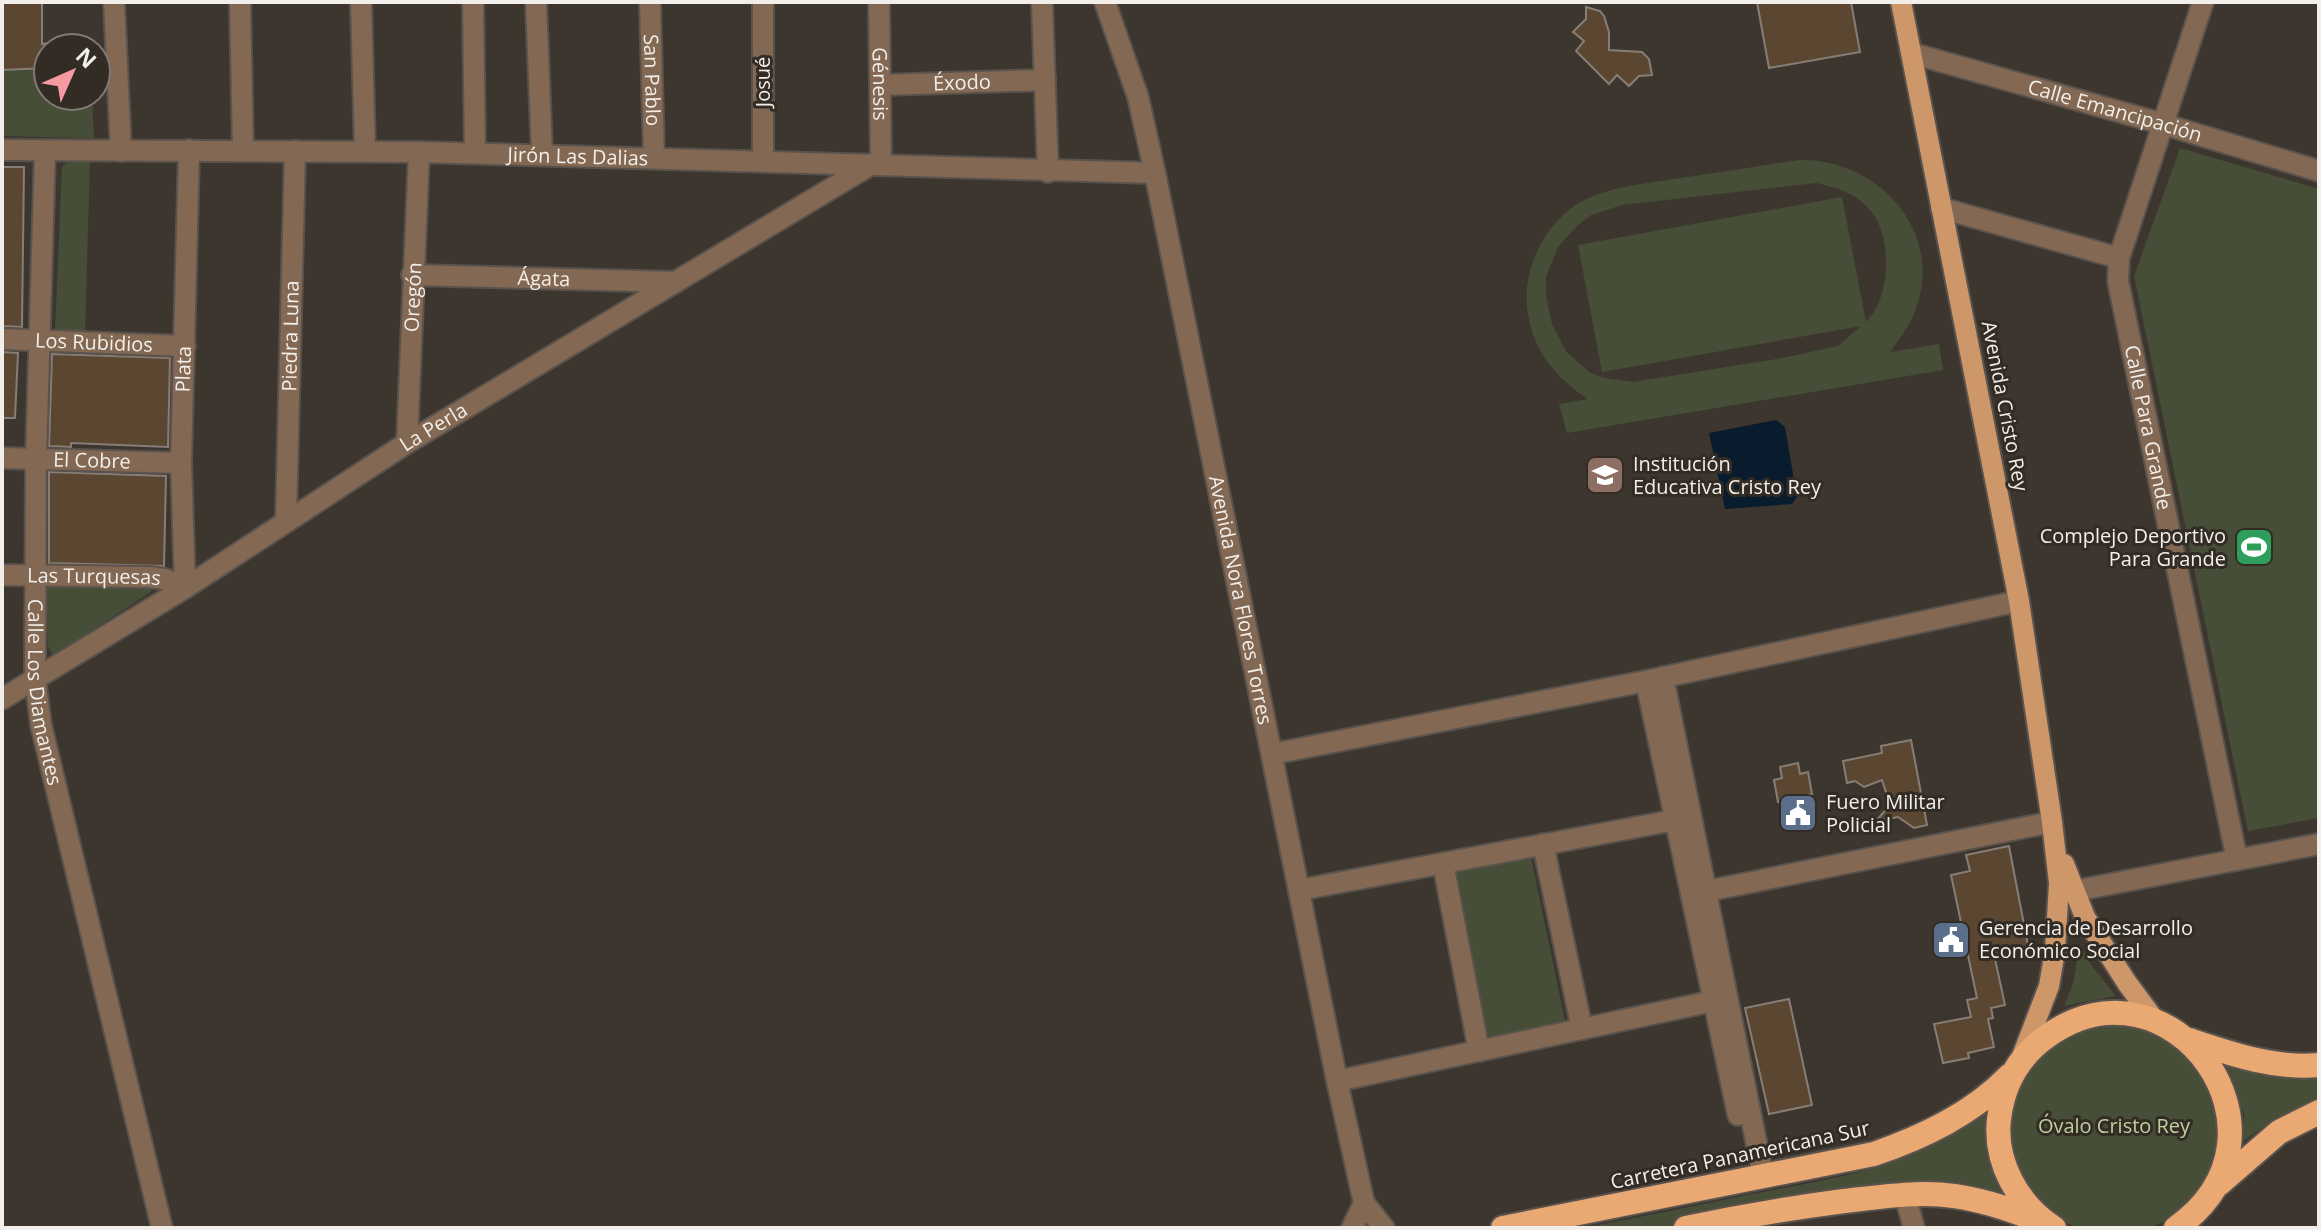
<svg xmlns="http://www.w3.org/2000/svg" width="2321" height="1230" viewBox="0 0 2321 1230" font-family="'Open Sans',sans-serif">
<style>
.green{fill:#474e37;fill-rule:evenodd}
.water{fill:#081c2e}
.building{fill:#5b4731;stroke:#867e76;stroke-width:2}
.lines{fill:none;stroke-linecap:round;stroke-linejoin:round}
.minor-casing{stroke:#5a534d;stroke-width:24}
.major-casing{stroke:#5a534d;stroke-width:24}
.highway-casing{stroke:#5a534d;stroke-width:28}
.minor{stroke:#836853;stroke-width:20}
.major{stroke:#cd976a;stroke-width:20}
.highway{stroke:#eaa973;stroke-width:24}
.labels{text-anchor:middle;stroke-width:6;stroke-linejoin:round;paint-order:stroke}
.street-label{font-size:20px;fill:#f2eee9;stroke:#322c25}
.poi-label{font-size:20px;fill:#f2eee9;stroke:#322c25;text-anchor:start}
.park-label{font-size:20px;fill:#bed09b;stroke:#322c25}
</style>
<rect width="100%" height="100%" fill="#3d362f"/>
<g class="green">
<polygon points="48,68 48,96 92,96 94,138 2,136 2,70"/>
<polygon points="2180,148 2319,189 2319,818 2248,831 2134,276"/>
<polygon points="72,156 90,159 85,333 55,331 62,167"/>
<path d="M1800 160C1878 159 1944 230 1916 309 1910 325 1900 338 1890 352L1939 344 1943 370 1567 433 1559 404 1588 399C1554 377 1531 348 1527 306 1523 261 1552 210 1596 195 1620 186 1648 183 1673 179 1715 173 1758 166 1800 160ZM1816 183C1835 187 1858 194 1871 211 1893 239 1891 297 1866 322L1842 197 1578 245 1602 372 1861 326 1838 346 1783 358 1633 382 1604 378 1589 372 1566 351 1552 324 1546 295V277L1558 247 1577 226 1591 215 1622 205Z"/>
<polygon points="46,582 152,585 151,592 53,656 48,646"/>
<polygon points="1531,857 1565,1021 1486,1038 1453,873"/>
<polygon points="2080,944 2091,965 2116,996 2064,1006 2073,984"/>
<circle cx="2114" cy="1129" r="105"/>
<polygon points="2225,1064 2279,1078 2319,1076 2319,1098 2280,1116 2243,1141 2244,1114"/>
<path d="M1988 1104 1987 1122 2011 1199 1981 1189 1962 1187 1680 1228H1583C1639 1217 1695 1206 1752 1194 1834 1178 1926 1167 1988 1104Z"/>
</g>
<polygon class="water" points="1776,420 1785,427 1797,497 1792,504 1725,509 1709,433"/>
<g class="building">
<polygon points="2,2 42,2 42,44 48,43 48,68 2,70"/>
<polygon points="1757,2 1851,2 1860,52 1769,68"/>
<polygon points="1586,7 1600,11 1604,16 1609,32 1609,50 1642,52 1649,59 1652,75 1639,76 1629,86 1617,75 1609,84 1576,51 1584,41 1573,32 1586,19"/>
<polygon points="2,167 24,167 22,327 2,326"/>
<polygon points="2,352 18,353 15,418 2,418"/>
<polygon points="52,354 170,358 168,447 71,443 71,447 49,446"/>
<polygon points="49,472 166,476 164,566 49,563"/>
<polygon points="1911,740 1927,825 1914,828 1898,817 1876,821 1890,805 1882,780 1864,787 1855,781 1847,783 1843,761 1882,753 1881,746"/>
<polygon points="1798,763 1800,774 1808,772 1812,794 1797,797 1798,805 1778,802 1774,780 1782,778 1780,767"/>
<polygon points="2009,846 2029,951 1995,959 2005,1005 1991,1008 1993,1018 1988,1019 1994,1047 1968,1053 1969,1058 1943,1063 1934,1024 1971,1017 1967,1000 1977,998 1951,875 1970,871 1966,855"/>
<polygon points="1789,999 1812,1105 1769,1114 1745,1008"/>
</g>
<g class="lines">
<g class="minor-casing">
<g id="minor">
<polyline points="114,2 121,151"/>
<polyline points="240,2 243,150"/>
<polyline points="361,2 365,151"/>
<polyline points="473,2 475,153"/>
<polyline points="536,2 542,155"/>
<path id="s1" d="M650 2 654 158"/>
<polyline points="763,2 763,161"/>
<path id="s2" d="M879 2 881 164"/>
<polyline points="1042,2 1048,172"/>
<path id="s3" d="M1105 2 1138 97 1155 173 1337 1081 1364 1203 1384 1228"/>
<path id="s4" d="M2203 2 2119 258 2118 281 2237 860"/>
<path id="s5" d="M1911 53 2163 124 2319 171"/>
<path id="s6" d="M880 85 1045 80"/>
<path id="s7" d="M2 150 419 152 1155 173"/>
<path id="s8" d="M45 151 36 458 35 678 41 725 162 1228"/>
<polyline points="1941,208 2119,258"/>
<path id="s9" d="M412 275 676 282"/>
<path id="s10" d="M2 339 185 346"/>
<path id="s11" d="M407 443 419 152"/>
<path id="s12" d="M2 458 181 463"/>
<path id="s13" d="M286 520 295 151"/>
<path id="s14" d="M2 575 149 577 165 579 185 588 181 463 189 150"/>
<polyline points="1663,677 1763,1176"/>
<polyline points="1646,681 1738,1115"/>
<path id="s15" d="M2 699 185 588 407 443 872 164"/>
<polyline points="1272,754 1646,681 2019,601"/>
<polyline points="1543,844 1582,1029"/>
<polyline points="1443,863 1479,1051"/>
<polyline points="1299,890 1675,820"/>
<polyline points="1707,891 2052,822"/>
<polyline points="2074,891 2319,844"/>
<polyline points="1337,1081 1713,1001"/>
<polyline points="1905,1195 1914,1228"/>
<polyline points="1352,1228 1364,1203"/>
</g>
</g>
<g class="major-casing">
<g id="major">
<polyline points="1901,2 2019,601 2052,822 2059,883 2055,951 2049,986 2021,1059"/>
<polyline points="2064,864 2085,917 2127,983 2156,1022"/>
</g>
</g>
<g class="highway-casing">
<g id="highway">
<path d="M2189 1040C2231 1054 2274 1069 2319 1065"/>
<polyline points="2219,1184 2279,1132 2319,1112"/>
<path d="M1503 1228 1874 1154C1923 1137 1972 1114 2009 1076"/>
<path d="M1686 1228C1738 1217 1790 1208 1844 1201 1880 1197 1918 1191 1954 1196 1983 1200 2010 1209 2037 1220"/>
<path d="M2054 1228C2018 1205 1994 1162 1999 1119 2003 1086 2018 1057 2046 1037 2171 946 2308 1135 2176 1228"/>
</g>
</g>
<use href="#minor" class="minor"/>
<use href="#major" class="major"/>
<use href="#highway" class="highway"/>
</g>
<defs>
<g id="school-square" transform="scale(2)"><rect x="-9" y="-9" width="18" height="18" rx="4" fill="#8d6e63" stroke="#322c25"/><path d="M0-5L7-2L0 1L-7-2ZM-4 1L0 2.5L4 1V4Q0 6-4 4Z" fill="#fff"/></g>
<g id="stadium-square" transform="scale(2)"><rect x="-9" y="-9" width="18" height="18" rx="4" fill="#2e9e5b" stroke="#322c25"/><path d="M0-5a6.5 5 0 1 0 0 10a6.5 5 0 1 0 0-10ZM-3.5-1.8h7v3.6h-7Z" fill="#fff"/></g>
<g id="civic-square" transform="scale(2)"><rect x="-9" y="-9" width="18" height="18" rx="4" fill="#5c6f8a" stroke="#322c25"/><path d="M-.6-6.5H3V-4.5H.6V-3L4-1V1h2V6H-6V1h2V-1L-.6-3ZM-1.2 2.5V6h2.4V2.5Z" fill="#fff"/></g>
</defs>
<g fill-rule="evenodd">
<use href="#school-square" x="1605" y="475"/>
<use href="#stadium-square" x="2254" y="547"/>
<use href="#civic-square" x="1798" y="813"/>
<use href="#civic-square" x="1951" y="940"/>
</g>
<g class="labels">
<g class="street-label">
<text dy="7" stroke="none"><textPath href="#s1" startOffset="78">San Pablo</textPath></text>
<text transform="translate(763 82) rotate(-90)" y="7">Josué</text>
<text dy="7" stroke="none"><textPath href="#s6" startOffset="82">Éxodo</textPath></text>
<text dy="7" stroke="none"><textPath href="#s2" startOffset="82">Génesis</textPath></text>
<text dy="7" stroke="none"><textPath href="#s5" startOffset="212">Calle Emancipación</textPath></text>
<text dy="7" stroke="none"><textPath href="#s7" startOffset="576">Jirón Las Dalias</textPath></text>
<text dy="7" stroke="none"><textPath href="#s9" startOffset="132">Ágata</textPath></text>
<text dy="7" stroke="none"><textPath href="#s11" startOffset="146">Oregón</textPath></text>
<text dy="7" stroke="none"><textPath href="#s13" startOffset="184">Piedra Luna</textPath></text>
<text dy="7" stroke="none"><textPath href="#s10" startOffset="92">Los Rubidios</textPath></text>
<text dy="7" stroke="none"><textPath href="#s14" startOffset="404">Plata</textPath></text>
<text transform="translate(2005 406) rotate(79)" y="7">Avenida Cristo Rey</text>
<text dy="7" stroke="none"><textPath href="#s15" startOffset="510">La Perla</textPath></text>
<text dy="7" stroke="none"><textPath href="#s4" startOffset="442">Calle Para Grande</textPath></text>
<text dy="7" stroke="none"><textPath href="#s12" startOffset="90">El Cobre</textPath></text>
<text dy="7" stroke="none"><textPath href="#s14" startOffset="92">Las Turquesas</textPath></text>
<text dy="7" stroke="none"><textPath href="#s3" startOffset="614">Avenida Nora Flores Torres</textPath></text>
<text dy="7" stroke="none"><textPath href="#s8" startOffset="542">Calle Los Diamantes</textPath></text>
<text transform="translate(1740 1155) rotate(-12)" y="7">Carretera Panamericana Sur</text>
</g>
<g class="poi-label">
<text x="1633" y="471">Institución<tspan x="1633" dy="23">Educativa Cristo Rey</tspan></text>
<text x="2226" y="543" text-anchor="end">Complejo Deportivo<tspan x="2226" dy="23">Para Grande</tspan></text>
<text x="1826" y="809">Fuero Militar<tspan x="1826" dy="23">Policial</tspan></text>
<text x="1979" y="935">Gerencia de Desarrollo<tspan x="1979" dy="23">Económico Social</tspan></text>
</g>
<g class="park-label">
<text x="2114" y="1133">Óvalo Cristo Rey</text>
</g>
</g>
<rect width="2321" height="1230" fill="none" stroke="#f2eee9" stroke-width="8"/>
<g transform="translate(72 72) rotate(45)"><circle r="38" fill="#322c25" stroke="#7f7a73" stroke-width="2"/>
<path d="M0-6L14 30L0 20L-14 30Z" fill="#f49aa0"/>
<text y="-12" font-size="22" font-weight="bold" text-anchor="middle" fill="#f2eee9">N</text>
</g>
</svg>
